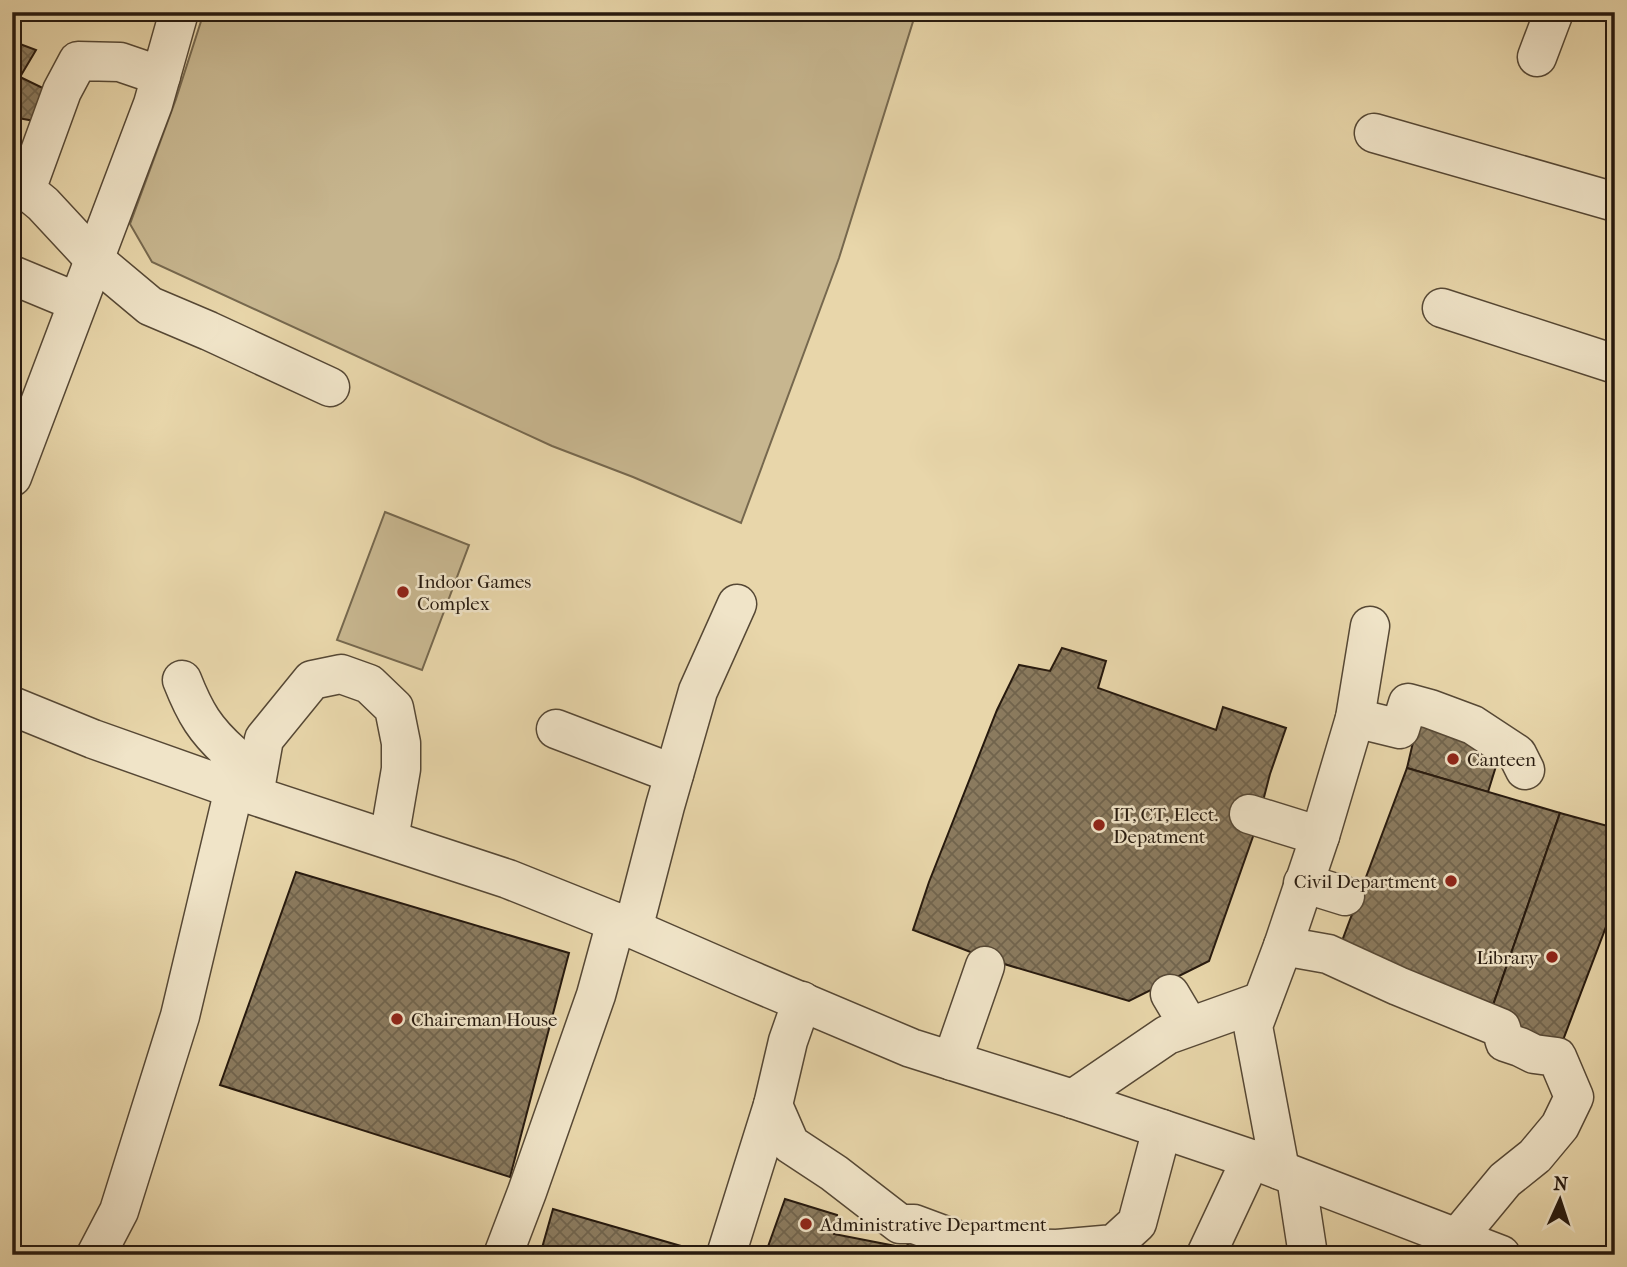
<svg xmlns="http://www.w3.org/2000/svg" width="1627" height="1267" viewBox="0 0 1627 1267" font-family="'IM FELL French Canon',serif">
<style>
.green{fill:#c7b68f;stroke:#76684e;stroke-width:2}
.building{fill:url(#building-cross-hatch);stroke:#26190e;stroke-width:2}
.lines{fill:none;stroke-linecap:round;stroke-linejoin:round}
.minor-casing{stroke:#564835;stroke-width:41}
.minor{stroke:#f0e4c8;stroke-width:38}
.poi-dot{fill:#8f2418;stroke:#f0e4c8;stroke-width:2.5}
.labels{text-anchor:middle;stroke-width:5;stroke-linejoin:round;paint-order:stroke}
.poi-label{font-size:19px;fill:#26190e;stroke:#f0e4c8;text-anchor:start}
</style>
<defs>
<pattern id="building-cross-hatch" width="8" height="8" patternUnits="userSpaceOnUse" patternTransform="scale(1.75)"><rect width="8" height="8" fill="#8b7b5f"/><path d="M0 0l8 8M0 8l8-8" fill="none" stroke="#71644d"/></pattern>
</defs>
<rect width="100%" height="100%" fill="#e8d6aa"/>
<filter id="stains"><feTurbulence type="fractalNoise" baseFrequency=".00286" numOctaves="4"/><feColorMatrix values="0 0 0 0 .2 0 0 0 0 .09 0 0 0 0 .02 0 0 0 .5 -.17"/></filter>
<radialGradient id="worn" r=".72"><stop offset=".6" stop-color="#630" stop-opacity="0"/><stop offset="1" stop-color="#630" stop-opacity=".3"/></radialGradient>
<g class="green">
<polygon points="204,12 916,12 839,258 741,523 633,477 552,446 152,262 130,224 176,99"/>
<polygon points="385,512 469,545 422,670 337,640"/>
</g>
<g class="building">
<polygon points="12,41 36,50 20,77 47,90 35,121 12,117"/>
<polygon points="1062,648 1106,661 1098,688 1216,730 1223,707 1286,728 1270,774 1256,828 1209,961 1129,1001 994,961 913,930 929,882 997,710 1019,665 1050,671"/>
<polygon points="1418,721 1501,750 1488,792 1407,768"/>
<polygon points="1407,768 1560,813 1491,1011 1339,949"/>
<polygon points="1560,813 1615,828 1615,903 1560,1048 1491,1011"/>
<polygon points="296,872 569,953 510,1177 220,1085"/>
<polygon points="785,1199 837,1215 834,1234 906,1248 913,1233 945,1255 765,1255"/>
<polygon points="553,1209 695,1250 694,1255 540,1255"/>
</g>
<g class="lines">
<g class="minor-casing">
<g id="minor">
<polyline points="1537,57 1554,12"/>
<polyline points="161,76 120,62 78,61 62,91 26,190 43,204 95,260 150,306 209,331 330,387"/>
<polyline points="1374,133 1615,202"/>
<polyline points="12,275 77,302"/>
<polyline points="1442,308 1615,364"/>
<polyline points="12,477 153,104 179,12"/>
<path d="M182 680C195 713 205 730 232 754L224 785"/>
<polyline points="12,706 93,739 234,789 508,879 633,929 743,977 911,1048 1073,1099 1251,1159 1501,1255"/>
<polyline points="1355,718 1400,729 1408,703 1430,709 1473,725 1517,754 1525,770"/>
<polyline points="556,729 674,774"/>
<polyline points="254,795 264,739 312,680 341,674 369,684 394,708 401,743 401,769 389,839"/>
<polyline points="1249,814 1320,836"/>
<polyline points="1303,883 1345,896"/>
<polyline points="633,929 665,806 698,691 737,604"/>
<polyline points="1283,946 1328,954 1398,986 1501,1028 1505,1042 1520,1047 1534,1054 1557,1057 1574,1097 1560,1126 1535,1156 1505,1180 1457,1238 1461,1255"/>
<polyline points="1170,994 1189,1026"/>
<polyline points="802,1001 788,1041 773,1105 790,1144 834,1173 900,1224 914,1224 957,1240 961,1247 1057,1249 1114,1244 1137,1223 1162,1129"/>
<polyline points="952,1061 985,966"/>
<polyline points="1073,1099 1167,1035 1262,1001"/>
<polyline points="1280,1170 1253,1026 1283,946 1320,836 1355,718 1370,626"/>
<polyline points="1296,1177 1308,1255"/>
<polyline points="96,1255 119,1211 180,1016 234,789"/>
<polyline points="503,1255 527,1192 596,995 616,922"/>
<polyline points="726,1255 773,1105"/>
<polyline points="1206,1255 1251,1159"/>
</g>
</g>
<use href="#minor" class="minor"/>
</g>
<g class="poi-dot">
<circle cx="403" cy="592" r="7"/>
<circle cx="1453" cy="759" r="7"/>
<circle cx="1099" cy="825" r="7"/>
<circle cx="1451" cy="881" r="7"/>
<circle cx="1552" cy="957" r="7"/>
<circle cx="397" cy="1019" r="7"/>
<circle cx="806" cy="1224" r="7"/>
</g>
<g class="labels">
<g class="poi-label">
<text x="417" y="588">Indoor Games<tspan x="417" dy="22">Complex</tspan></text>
<text x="1467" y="766">Canteen</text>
<text x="1113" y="821">IT, CT, Elect.<tspan x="1113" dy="22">Depatment</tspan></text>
<text x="1437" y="888" text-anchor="end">Civil Department</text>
<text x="1538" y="964" text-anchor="end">Library</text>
<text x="411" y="1026">Chaireman House</text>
<text x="820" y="1231">Administrative Department</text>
</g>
</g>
<rect width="1627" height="1267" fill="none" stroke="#e8d6aa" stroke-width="42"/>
<rect x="14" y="14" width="1599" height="1239" fill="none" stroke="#26190e" stroke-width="3.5"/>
<rect x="21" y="21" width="1585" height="1225" fill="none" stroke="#26190e" stroke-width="2"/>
<g transform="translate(1560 1200) rotate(3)" stroke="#f0e4c8" stroke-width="5" paint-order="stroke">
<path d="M0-5L12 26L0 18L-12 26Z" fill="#26190e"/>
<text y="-10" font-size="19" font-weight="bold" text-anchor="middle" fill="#26190e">N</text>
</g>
<rect width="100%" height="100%" filter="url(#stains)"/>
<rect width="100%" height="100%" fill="url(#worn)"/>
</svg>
